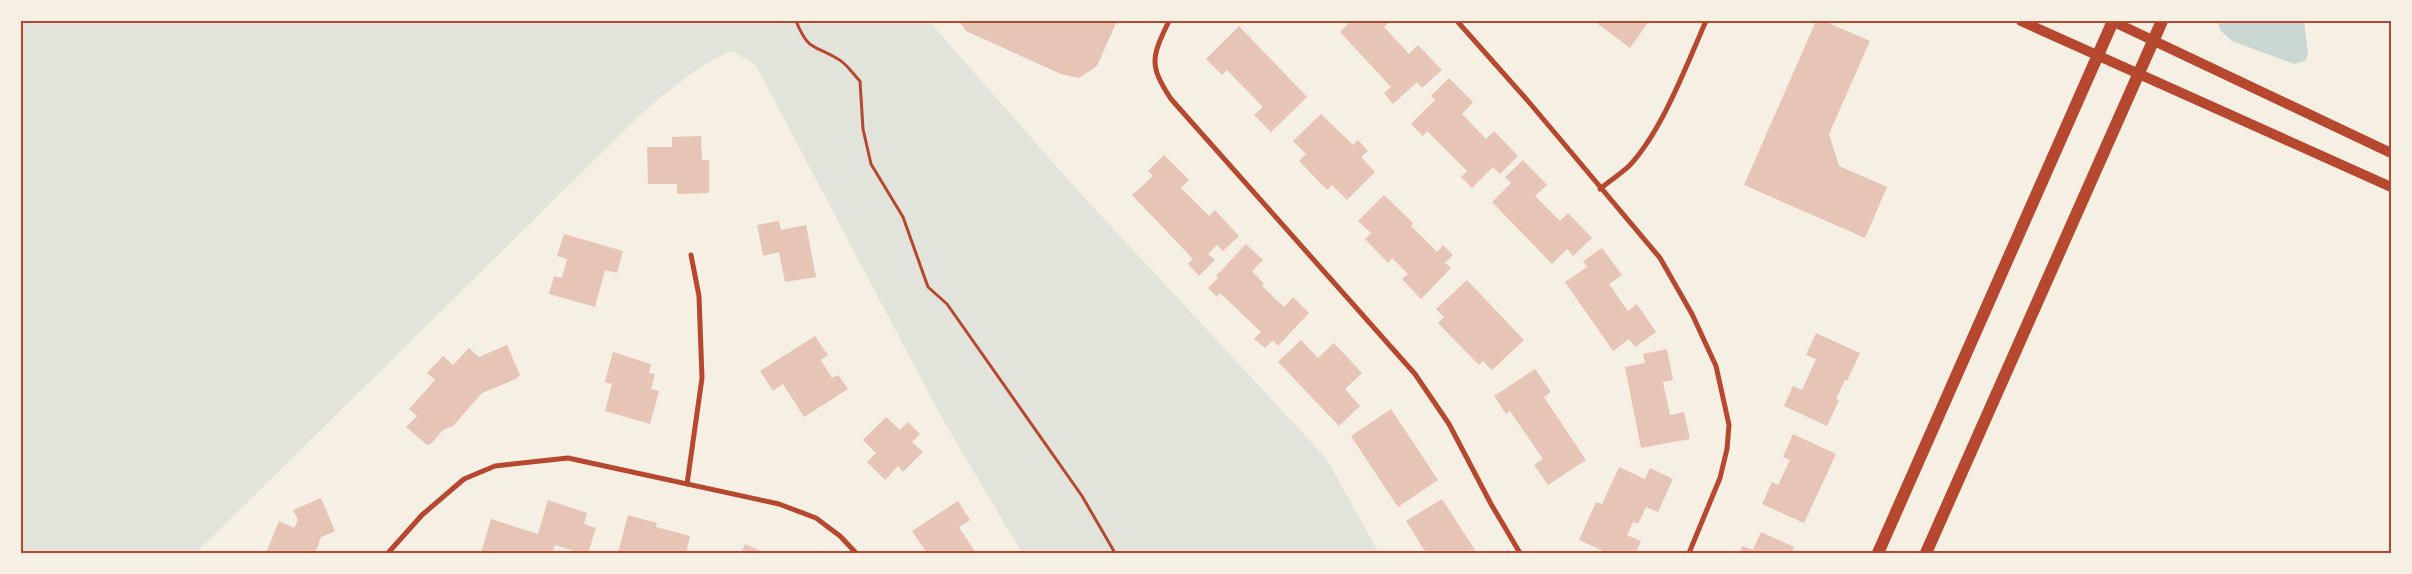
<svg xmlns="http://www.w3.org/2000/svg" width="2412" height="574" viewBox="0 0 2412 574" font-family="'Nunito Sans',sans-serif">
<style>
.green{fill:#e2e4dc}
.water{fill:#c9d6d2}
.building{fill:#e6c5b7}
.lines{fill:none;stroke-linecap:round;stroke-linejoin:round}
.path{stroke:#b5482f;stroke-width:3}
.minor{stroke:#b5482f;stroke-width:5}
.secondary{stroke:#b5482f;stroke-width:10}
.primary{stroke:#b5482f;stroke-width:12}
.neatline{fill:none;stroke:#b5482f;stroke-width:2}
</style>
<rect width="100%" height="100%" fill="#f6efe4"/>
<path class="green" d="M21 21H929L1070 182 1326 458 1379 553H1022L943 420 755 64 731 51C696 67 669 90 640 115L196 553H21Z"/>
<polygon class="water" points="2304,21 2308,54 2305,61 2294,64 2232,41 2220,30 2218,22"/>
<g class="building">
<polygon points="959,21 1047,21 1052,23 1057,21 1117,21 1097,66 1079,78 1061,74 966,31"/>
<polygon points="1351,21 1390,21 1384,27 1409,54 1418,45 1442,70 1422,88 1417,82 1393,104 1384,93 1391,87 1340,32"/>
<polygon points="1594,21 1649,21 1630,48"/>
<polygon points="1816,21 1824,21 1870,41 1829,134 1839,166 1887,187 1865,238 1744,185"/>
<polygon points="1239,26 1307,97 1271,132 1254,115 1263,107 1227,70 1222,75 1206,59"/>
<polygon points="1449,78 1473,102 1462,114 1486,139 1494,131 1518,156 1500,174 1493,167 1472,188 1461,177 1467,171 1427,131 1423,136 1411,124 1435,100 1431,96"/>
<polygon points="1321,114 1353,145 1358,140 1368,151 1361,157 1375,172 1347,200 1332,185 1327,190 1299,161 1306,154 1293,141"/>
<polygon points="701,136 702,160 709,160 709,193 677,194 677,184 648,184 647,147 672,147 672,137"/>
<polygon points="1164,155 1189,180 1181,188 1209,216 1215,210 1239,236 1223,251 1217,245 1208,254 1215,260 1199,276 1188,264 1193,259 1132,195 1153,176 1148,171"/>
<polygon points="1523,160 1547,185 1535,196 1560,221 1568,213 1592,238 1573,256 1567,249 1552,264 1492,202 1511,183 1505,177"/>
<polygon points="1384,195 1413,223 1411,226 1437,252 1443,245 1453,255 1445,263 1451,268 1421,299 1402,279 1408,274 1392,258 1388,263 1365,239 1371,233 1358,221"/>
<polygon points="779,221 781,230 806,225 816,277 785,282 779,252 763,256 757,225"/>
<polygon points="564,234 623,251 617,273 605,270 595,307 549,294 554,276 562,278 567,259 557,256"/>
<polygon points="1246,244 1263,260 1252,271 1264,284 1262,286 1284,307 1293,297 1309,313 1278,346 1273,340 1265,348 1254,339 1261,332 1220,293 1217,297 1208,288 1218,278 1216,276"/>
<polygon points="1602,248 1622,275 1609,284 1628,311 1637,304 1656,332 1635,347 1629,339 1613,351 1565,282 1587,267 1583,261"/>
<polygon points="1467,280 1524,340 1492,370 1483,361 1479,365 1438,323 1444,317 1436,309"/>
<polygon points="1816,333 1860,353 1847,381 1845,380 1836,399 1839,400 1827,426 1784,406 1793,386 1802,390 1816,359 1806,355"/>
<polygon points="815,336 828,355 821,360 832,378 838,375 848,389 804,417 783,384 773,391 760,371"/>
<polygon points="1301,340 1318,358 1334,343 1362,373 1345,389 1360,406 1339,426 1278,362"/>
<polygon points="507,345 520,375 516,379 482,393 453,426 443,430 432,443 427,445 406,427 417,416 409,409 435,380 427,373 443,356 453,365 469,348 479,357"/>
<polygon points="1667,349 1673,380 1663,382 1670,415 1684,412 1690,439 1641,448 1625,367 1645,363 1643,354"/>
<polygon points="613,352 651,364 649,373 655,374 651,389 659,391 650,424 605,411 612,384 605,382"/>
<polygon points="1535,369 1551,392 1544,397 1586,460 1548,485 1534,465 1543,459 1510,411 1506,414 1494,396"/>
<polygon points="1391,409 1438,480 1398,507 1351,436"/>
<polygon points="886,417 900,430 908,422 920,434 912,442 923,452 903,472 898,466 885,480 867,462 876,453 863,440"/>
<polygon points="1793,434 1836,454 1804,523 1762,504 1772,482 1778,485 1790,460 1783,457"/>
<polygon points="1619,467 1645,479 1650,468 1673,479 1658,512 1646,507 1638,524 1633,522 1627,535 1641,541 1636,553 1608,553 1579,540 1596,502 1602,504"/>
<polygon points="321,498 335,531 321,537 315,553 266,553 279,521 294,528 298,520 293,510"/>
<polygon points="1442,499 1477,553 1426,553 1406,521"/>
<polygon points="548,500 587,513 584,524 596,528 588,553 581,553 555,545 552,553 481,553 491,519 538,534"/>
<polygon points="958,501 970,520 959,527 976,553 927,553 912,531"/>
<polygon points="628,515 657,523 656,527 690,536 686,553 618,553"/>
<polygon points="1761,532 1794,547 1792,553 1739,553 1742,546 1753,550"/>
<polygon points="745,544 765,553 741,553"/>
</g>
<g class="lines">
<path class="path" d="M796 21C809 52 813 44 838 59 846 63 853 74 860 81L863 129 871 164 903 217 928 287 947 304 1082 496 1115 553"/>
<g class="minor">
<path d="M1169 21C1151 58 1149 65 1171 99L1415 374 1449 424 1491 504 1520 553"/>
<polyline points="1457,21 1528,101 1660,258 1692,314 1716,366 1729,425 1727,449 1720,478 1689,553"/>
<path d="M1600 189C1609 181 1621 174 1630 165 1663 129 1686 66 1706 21"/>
<polyline points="687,484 702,378 699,296 691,255"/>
<polyline points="388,553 422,515 464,479 495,466 568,458 779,504 816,518 840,536 856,553"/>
</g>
<g class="secondary">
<polyline points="2021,21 2391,187"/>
<polyline points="2112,21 2391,153"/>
</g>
<g class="primary">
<polyline points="1878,553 2113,21"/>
<polyline points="1926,553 2162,21"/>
</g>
</g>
<rect width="2412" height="574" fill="none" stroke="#f6efe4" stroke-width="45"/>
<rect x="22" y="22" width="2368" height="530" class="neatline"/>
</svg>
